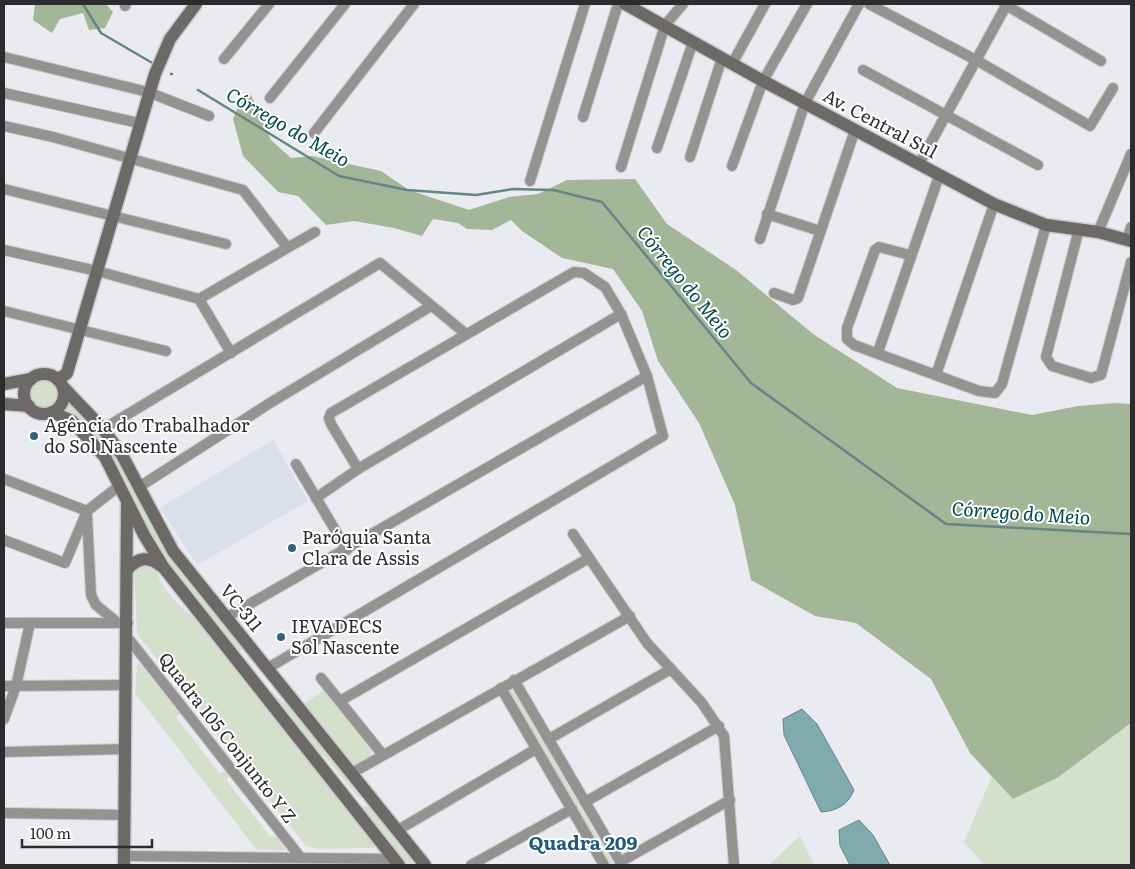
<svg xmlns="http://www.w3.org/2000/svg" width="1135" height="869" viewBox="0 0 1135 869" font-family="Literata,serif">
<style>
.built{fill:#dadfea}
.green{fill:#d4e0cc}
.forest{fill:#a3b697}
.water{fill:#7fabac;stroke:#668586}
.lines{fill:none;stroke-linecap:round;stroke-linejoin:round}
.stream{stroke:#668586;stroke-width:2.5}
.street-casing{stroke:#c7c9cd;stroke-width:12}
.secondary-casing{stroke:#c7c9cd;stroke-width:15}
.street{stroke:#959391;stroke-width:10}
.secondary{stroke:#6c6967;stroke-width:12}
.poi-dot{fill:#30627f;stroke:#fff;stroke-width:2}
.labels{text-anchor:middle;stroke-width:4;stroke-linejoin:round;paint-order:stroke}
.street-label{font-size:18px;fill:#2c2c2e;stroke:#fff}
.poi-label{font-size:18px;fill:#2c2c2e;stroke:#fff;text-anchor:start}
.water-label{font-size:19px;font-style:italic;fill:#004849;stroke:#fff}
.neighbourhood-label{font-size:19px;font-weight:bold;fill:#1f5a7a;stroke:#fff}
</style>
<rect width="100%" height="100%" fill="#e9ebf0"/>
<polygon class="built" points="273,440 308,501 197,565 160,508"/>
<g class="green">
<circle cx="44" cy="394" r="14"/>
<polygon points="69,398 117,457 172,560 244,648 237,653 162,558 131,500 63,412"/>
<path d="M146 565 155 567C162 590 179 607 199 621L374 841V848L318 849 306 846 137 634 134 570Z"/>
<polygon points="244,659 247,660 275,696 291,707 360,797 358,797 325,757 312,748"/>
<polygon points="139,663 180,713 176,717 220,774 226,770 230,776 226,780 270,836 278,837 286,850 257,850 135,693 137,664"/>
<path d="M324 690 371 750 372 757 353 768 350 766C336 743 323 722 302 705Z"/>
<polygon points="509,690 513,690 614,865 607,865 509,694"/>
<polygon points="1131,723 1131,865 984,865 964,842 992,776 1013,799 1057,778"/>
<polygon points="369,805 417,865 405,865 360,809"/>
<polygon points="800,836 814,865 769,865"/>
</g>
<g class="forest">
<polygon points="35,4 106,4 113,12 105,28 89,30 83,13 60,19 52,33 33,20"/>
<polygon points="250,93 271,140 291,158 312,156 381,171 409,190 469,210 509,197 538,194 567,180 635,179 667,224 736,270 813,334 897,388 1032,415 1078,406 1115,403 1131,404 1131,723 1057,778 1013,799 970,753 931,679 856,623 815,616 751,580 735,505 699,423 658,361 642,311 613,269 562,258 522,231 511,220 492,230 467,229 458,223 433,219 422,236 394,228 354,221 326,225 298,196 278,192 243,156 233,119 240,102"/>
</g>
<g class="water">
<path d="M802 709 817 724 854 790C848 805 837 811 821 812L784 735 783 719Z"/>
<polygon points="859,820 873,835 890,865 850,865 840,846 839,830"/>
</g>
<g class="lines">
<g class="stream">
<polyline points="83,4 101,33 154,64"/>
<polyline points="171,74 172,74"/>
<polyline points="198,90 339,176 407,190 476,195 513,189 553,190 602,202 751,383 946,524 1131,534"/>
</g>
<g class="street-casing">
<g id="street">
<polyline points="869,4 976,60 1090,126 1113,88"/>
<polyline points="1004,4 1101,61"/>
<polyline points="125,6 126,4"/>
<polyline points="4,57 148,92 209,116"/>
<polyline points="224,59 269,4"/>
<polyline points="732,64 765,4"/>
<polyline points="863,70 1038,165"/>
<polyline points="4,93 139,123"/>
<polyline points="270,98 345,4"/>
<polyline points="583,117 618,4"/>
<polyline points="4,126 53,137 243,190 287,247"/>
<polyline points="314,133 414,4"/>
<polyline points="657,148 693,42"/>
<polyline points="690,157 722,58"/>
<polyline points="919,164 1007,4"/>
<polyline points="732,166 763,81 807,4"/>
<polyline points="621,167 665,25 683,4"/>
<polyline points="530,181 585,4"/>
<polyline points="4,189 226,244"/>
<polyline points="767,214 820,231"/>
<polyline points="1079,229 1046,357 1052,366 1091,378 1101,375 1131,262"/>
<polyline points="1098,232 1131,154"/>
<polyline points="760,239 805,103 859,4"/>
<polyline points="1127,240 1131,227"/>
<polyline points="4,250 97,271 199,299 231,353"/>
<polyline points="910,255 879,247 875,250 847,328 847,339 854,345 979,391 995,393 1002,384 1046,225"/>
<polyline points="774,293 793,300 798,298 855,130"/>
<polyline points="199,299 315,232"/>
<polyline points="4,311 166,351"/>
<polyline points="878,352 939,176"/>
<polyline points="936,375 994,204"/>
<polyline points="103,429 380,263 466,334"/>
<polyline points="296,464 347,550"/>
<polyline points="4,479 87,511"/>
<polyline points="139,487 270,403 431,306"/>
<polyline points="316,498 358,469 621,314"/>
<polyline points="87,515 91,595 96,605 118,623"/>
<polyline points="573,534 647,643 702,703 724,736 734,865"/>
<polyline points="4,540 65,563 87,511 119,486"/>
<polyline points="227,617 647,376"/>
<polyline points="4,623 128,623"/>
<polyline points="128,638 301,858"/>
<polyline points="268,668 663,436 647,376 621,314 605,287 584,273 574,272 331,413 329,418 331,424 358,469"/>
<polyline points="321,678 383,755"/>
<polyline points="514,680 622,865"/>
<polyline points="4,686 127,685"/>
<polyline points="501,688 604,865"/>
<polyline points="340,701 589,558"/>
<polyline points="4,719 16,686 30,623"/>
<polyline points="549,739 671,669"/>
<polyline points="4,752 126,749"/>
<polyline points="352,773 630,616"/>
<polyline points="585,802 719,726"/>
<polyline points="4,813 125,815"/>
<polyline points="398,830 536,749"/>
<polyline points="125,856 394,859"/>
<polyline points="620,862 730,800"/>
<polyline points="471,865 572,809"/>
</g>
</g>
<g class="secondary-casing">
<g id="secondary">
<polyline points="625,4 763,81 994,204 1046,225 1098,232 1131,241"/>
<circle cx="44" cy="394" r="20"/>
<polyline points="58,380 67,373 155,74 170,39 196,4"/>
<polyline points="4,384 31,379"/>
<polyline points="63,387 103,429 122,455 173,551 425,865"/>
<polyline points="4,404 29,406"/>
<polyline points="52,412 72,421 105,457 144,535 164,568 399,865"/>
<path d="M128 569C138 557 149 556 161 566"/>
<polyline points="124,865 127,505"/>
</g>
</g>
<use href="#street" class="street"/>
<use href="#secondary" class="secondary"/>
</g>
<g class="poi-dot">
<circle cx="34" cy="436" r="5"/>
<circle cx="292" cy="548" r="5"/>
<circle cx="281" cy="637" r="5"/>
</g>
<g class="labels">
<g class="street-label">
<text transform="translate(880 124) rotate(28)" y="6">Av. Central Sul</text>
<text transform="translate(241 608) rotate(51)" y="6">VC-311</text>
<text transform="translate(227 738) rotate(52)" y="6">Quadra 105 Conjunto Y Z</text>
</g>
<g class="poi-label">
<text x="44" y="432">Agência do Trabalhador<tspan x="44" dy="21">do Sol Nascente</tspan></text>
<text x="302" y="544">Paróquia Santa<tspan x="302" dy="21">Clara de Assis</tspan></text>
<text x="291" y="633">IEVADECS<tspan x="291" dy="21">Sol Nascente</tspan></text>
</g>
<g class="water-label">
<text transform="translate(288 127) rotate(30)" y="7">Córrego do Meio</text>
<text transform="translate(685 282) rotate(51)" y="7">Córrego do Meio</text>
<text transform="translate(1021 513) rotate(4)" y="7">Córrego do Meio</text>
</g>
<g class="neighbourhood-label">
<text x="583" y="850">Quadra 209</text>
</g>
</g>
<rect width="1135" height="869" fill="none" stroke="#2c2c2e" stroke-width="10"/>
<path d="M22 839v8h130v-8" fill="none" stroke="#2c2c2e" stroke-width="2.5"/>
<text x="30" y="839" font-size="15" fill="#2c2c2e" stroke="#ffffff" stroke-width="4" paint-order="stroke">100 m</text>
</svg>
